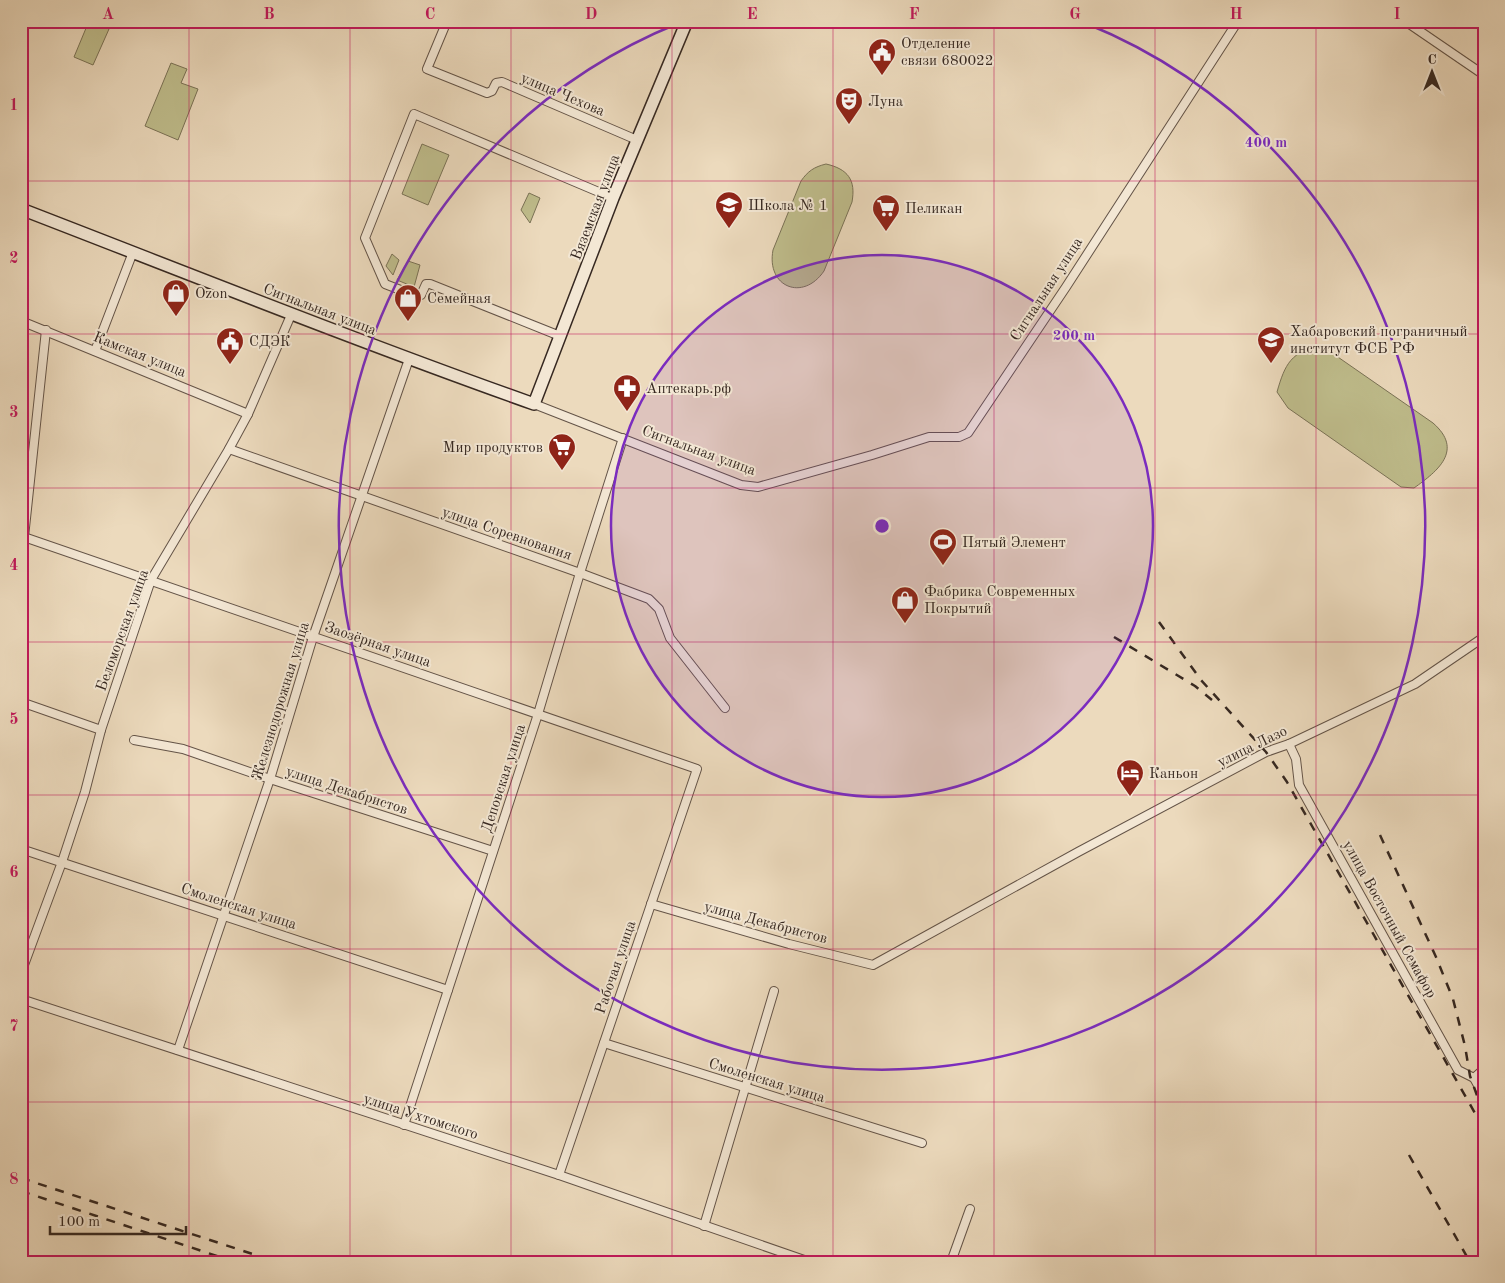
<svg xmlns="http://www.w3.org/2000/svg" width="1505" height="1283" viewBox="0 0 1505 1283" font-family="'Old Standard TT',serif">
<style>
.green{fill:#bfbd8c;stroke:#7a7256}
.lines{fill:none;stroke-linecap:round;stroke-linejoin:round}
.street-casing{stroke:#645448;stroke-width:10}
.secondary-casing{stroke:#362821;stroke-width:14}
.street{stroke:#f3e7d4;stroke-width:8}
.secondary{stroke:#f3e7d4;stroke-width:11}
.rail{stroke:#362821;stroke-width:2.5;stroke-dasharray:9 9;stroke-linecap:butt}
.grid{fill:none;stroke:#c2185b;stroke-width:1;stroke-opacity:0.55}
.ring{fill:none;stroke:#7b2cbf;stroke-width:2.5}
.labels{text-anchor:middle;stroke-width:4;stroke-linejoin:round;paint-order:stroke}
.poi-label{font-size:15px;fill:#362821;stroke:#f3e7d4;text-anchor:start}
.street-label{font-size:15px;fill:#362821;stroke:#f3e7d4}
.centre{fill:#7b2cbf;stroke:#f3e7d4;stroke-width:2.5}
.ring-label{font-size:15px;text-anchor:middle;font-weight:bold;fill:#7b2cbf;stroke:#f3e7d4;stroke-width:4;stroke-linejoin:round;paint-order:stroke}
.neatline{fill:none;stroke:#c2185b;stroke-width:2}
.grid-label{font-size:16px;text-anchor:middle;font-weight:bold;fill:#c2185b}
</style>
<rect width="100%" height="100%" fill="#ecdabd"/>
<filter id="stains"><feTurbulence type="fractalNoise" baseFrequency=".004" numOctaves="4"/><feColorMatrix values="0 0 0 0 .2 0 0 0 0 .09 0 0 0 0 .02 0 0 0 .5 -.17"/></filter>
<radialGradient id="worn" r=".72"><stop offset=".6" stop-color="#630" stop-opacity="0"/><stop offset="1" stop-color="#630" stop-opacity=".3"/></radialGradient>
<g class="green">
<polygon points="89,21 109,29 93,65 74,57"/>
<polygon points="171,63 187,69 181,83 198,89 178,140 145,126"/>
<polygon points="422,144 449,155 428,205 402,194"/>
<path d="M826 164C848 169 856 180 852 202L824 271C803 302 766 287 773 250L801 181C808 171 814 167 826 164Z"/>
<polygon points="529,193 540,198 530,223 521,210"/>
<polygon points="392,254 399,260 393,275 386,266"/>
<polygon points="408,261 420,265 414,287 397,280"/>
<path d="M1322 346 1433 423C1464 450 1438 471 1414 488L1401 487 1288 408 1277 392C1285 364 1291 351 1322 346Z"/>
</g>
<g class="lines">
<g class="street-casing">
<g id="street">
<polyline points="447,21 427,69 487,93 492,91 496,83 502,82 637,140"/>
<polyline points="1405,21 1484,75"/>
<polyline points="21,321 248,414"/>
<polyline points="560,336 430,284 426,284 421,295 416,296 385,284 365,238 414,114 613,198"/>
<polyline points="95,351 133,252"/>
<polyline points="534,404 741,485 758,487 872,455 929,437 959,437 968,433 1066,287 1238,21"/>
<polyline points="229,449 580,573 649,599 659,609 670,638 725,708"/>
<polyline points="21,536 697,769 559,1175"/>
<polyline points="24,537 46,330"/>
<polyline points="21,702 101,730"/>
<polyline points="134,740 183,749 270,779 493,851"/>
<polyline points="1289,744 1296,759 1299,785 1458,1070 1474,1078 1484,1096"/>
<polyline points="21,849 448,990"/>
<polyline points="651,904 789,944 873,965 1078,852 1266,752 1289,744 1415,684 1484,637"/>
<polyline points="21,973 62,862 85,792 101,730 151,580 229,449 248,414 291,315"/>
<polyline points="21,999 559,1175 810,1262"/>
<polyline points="604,1043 922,1143"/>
<polyline points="178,1050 270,779 313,637 409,359"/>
<polyline points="1474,1078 1484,1069"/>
<polyline points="404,1125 538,714 580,573 623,438"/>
<polyline points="704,1226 774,991"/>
<polyline points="951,1262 970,1209"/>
</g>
</g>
<g class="secondary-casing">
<path id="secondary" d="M21 209C192 275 362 343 534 404L613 198 687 21"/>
</g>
<use href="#street" class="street"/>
<use href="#secondary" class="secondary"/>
<g class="rail">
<polyline points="1159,622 1201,680 1266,752 1287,782 1484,1129"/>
<polyline points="1114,637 1195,686 1212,700"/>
<polyline points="1380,835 1436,957 1453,999 1465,1046 1470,1076 1484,1115"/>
<polyline points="1409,1155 1470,1262"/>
<polyline points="21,1178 277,1262"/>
<polyline points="21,1191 235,1262"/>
</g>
</g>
<path class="grid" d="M189 21V1262M350 21V1262M511 21V1262M672 21V1262M833 21V1262M994 21V1262M1155 21V1262M1316 21V1262M21 181H1484M21 334H1484M21 488H1484M21 642H1484M21 795H1484M21 949H1484M21 1102H1484"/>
<circle cx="882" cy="526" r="271" fill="#7b2cbf" fill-opacity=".12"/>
<g class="ring">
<circle cx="882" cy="526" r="271"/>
<path d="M1085 23A543 543 0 1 1 679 23"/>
</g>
<defs>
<g id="civic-pin" transform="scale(1.4375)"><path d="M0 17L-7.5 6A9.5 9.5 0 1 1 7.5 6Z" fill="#8f2418" stroke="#f3e7d4"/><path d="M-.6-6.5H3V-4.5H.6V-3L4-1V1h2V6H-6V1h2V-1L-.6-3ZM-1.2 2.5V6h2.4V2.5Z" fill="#fff"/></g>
<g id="theatre-pin" transform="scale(1.4375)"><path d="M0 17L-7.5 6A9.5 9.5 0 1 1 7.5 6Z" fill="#8f2418" stroke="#f3e7d4"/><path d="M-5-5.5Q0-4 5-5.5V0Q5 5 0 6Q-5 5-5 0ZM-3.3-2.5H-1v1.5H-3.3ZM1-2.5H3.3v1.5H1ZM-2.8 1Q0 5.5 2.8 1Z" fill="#fff"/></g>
<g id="school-pin" transform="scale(1.4375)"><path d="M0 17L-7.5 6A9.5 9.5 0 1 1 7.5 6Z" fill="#8f2418" stroke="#f3e7d4"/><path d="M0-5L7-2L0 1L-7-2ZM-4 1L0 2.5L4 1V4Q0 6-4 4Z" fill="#fff"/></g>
<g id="supermarket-pin" transform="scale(1.4375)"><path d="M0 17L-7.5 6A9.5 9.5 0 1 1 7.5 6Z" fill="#8f2418" stroke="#f3e7d4"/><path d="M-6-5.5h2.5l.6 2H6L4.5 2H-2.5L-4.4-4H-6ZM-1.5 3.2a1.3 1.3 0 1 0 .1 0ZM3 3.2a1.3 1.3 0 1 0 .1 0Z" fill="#fff"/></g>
<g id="shop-pin" transform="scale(1.4375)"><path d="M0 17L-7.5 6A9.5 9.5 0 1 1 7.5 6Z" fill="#8f2418" stroke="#f3e7d4"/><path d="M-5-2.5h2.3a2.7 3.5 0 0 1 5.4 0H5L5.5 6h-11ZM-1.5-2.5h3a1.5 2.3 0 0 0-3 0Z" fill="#fff"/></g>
<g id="university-pin" transform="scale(1.4375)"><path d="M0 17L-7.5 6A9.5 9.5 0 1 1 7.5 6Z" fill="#8f2418" stroke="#f3e7d4"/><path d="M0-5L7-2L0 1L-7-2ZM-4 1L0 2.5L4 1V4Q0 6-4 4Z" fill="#fff"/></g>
<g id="pharmacy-pin" transform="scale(1.4375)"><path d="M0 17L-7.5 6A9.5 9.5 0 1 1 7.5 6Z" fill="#8f2418" stroke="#f3e7d4"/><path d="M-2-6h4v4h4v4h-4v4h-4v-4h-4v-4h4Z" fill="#fff"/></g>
<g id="stadium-pin" transform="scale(1.4375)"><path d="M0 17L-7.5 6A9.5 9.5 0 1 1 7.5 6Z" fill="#8f2418" stroke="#f3e7d4"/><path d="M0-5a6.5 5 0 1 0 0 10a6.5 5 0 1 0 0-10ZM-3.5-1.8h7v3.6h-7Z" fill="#fff"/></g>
<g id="hotel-pin" transform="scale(1.4375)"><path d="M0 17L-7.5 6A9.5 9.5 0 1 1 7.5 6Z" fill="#8f2418" stroke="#f3e7d4"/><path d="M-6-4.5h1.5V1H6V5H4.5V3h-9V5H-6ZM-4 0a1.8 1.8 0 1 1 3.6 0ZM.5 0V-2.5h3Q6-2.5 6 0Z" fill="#fff"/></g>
</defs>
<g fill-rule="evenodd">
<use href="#civic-pin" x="882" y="52"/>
<use href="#theatre-pin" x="849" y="101"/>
<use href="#school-pin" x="729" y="205"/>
<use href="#supermarket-pin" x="886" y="208"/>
<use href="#shop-pin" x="176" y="293"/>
<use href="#shop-pin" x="408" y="298"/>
<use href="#university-pin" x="1271" y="340"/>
<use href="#civic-pin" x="230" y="341"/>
<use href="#pharmacy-pin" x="627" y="388"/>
<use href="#supermarket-pin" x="562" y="447"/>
<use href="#stadium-pin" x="943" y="542"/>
<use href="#shop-pin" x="905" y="600"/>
<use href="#hotel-pin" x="1130" y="773"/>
</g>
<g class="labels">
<g class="poi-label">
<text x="901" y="48">Отделение<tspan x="901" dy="17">связи 680022</tspan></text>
<text x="868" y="106">Луна</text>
<text x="748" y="210">Школа № 1</text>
<text x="905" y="213">Пеликан</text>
<text x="195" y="298">Ozon</text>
<text x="427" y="303">Семейная</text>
<text x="1290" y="336">Хабаровский пограничный<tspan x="1290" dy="17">институт ФСБ РФ</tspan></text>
<text x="249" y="346">СДЭК</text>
<text x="646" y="393">Аптекарь.рф</text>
<text x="543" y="452" text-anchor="end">Мир продуктов</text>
<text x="962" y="547">Пятый Элемент</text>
<text x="924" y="596">Фабрика Современных<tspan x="924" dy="17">Покрытий</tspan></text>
<text x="1149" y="778">Каньон</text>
</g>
<g class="street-label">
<text transform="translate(563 94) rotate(23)" y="5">улица Чехова</text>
<text transform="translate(595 207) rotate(-69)" y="5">Вяземская улица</text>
<text transform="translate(1046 289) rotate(-57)" y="5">Сигнальная улица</text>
<text transform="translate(320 309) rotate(21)" y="5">Сигнальная улица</text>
<text transform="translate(140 354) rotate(22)" y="5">Камская улица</text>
<text transform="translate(699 450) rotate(20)" y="5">Сигнальная улица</text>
<text transform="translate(507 533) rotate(19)" y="5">улица Соревнования</text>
<text transform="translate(122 630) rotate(-70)" y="5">Беломорская улица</text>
<text transform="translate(378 644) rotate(19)" y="5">Заозёрная улица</text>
<text transform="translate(280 701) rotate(-73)" y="5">Железнодорожная улица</text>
<text transform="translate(1252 746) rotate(-26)" y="5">улица Лазо</text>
<text transform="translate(503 778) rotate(-72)" y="5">Деповская улица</text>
<text transform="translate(347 790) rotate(18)" y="5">улица Декабристов</text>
<text transform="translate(239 906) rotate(18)" y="5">Смоленская улица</text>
<text transform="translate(1390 919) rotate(61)" y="5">улица Восточный Семафор</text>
<text transform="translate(766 922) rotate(15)" y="5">улица Декабристов</text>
<text transform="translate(615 967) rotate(-71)" y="5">Рабочая улица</text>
<text transform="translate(767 1080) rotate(17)" y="5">Смоленская улица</text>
<text transform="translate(421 1116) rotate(18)" y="5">улица Ухтомского</text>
</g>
</g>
<circle cx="882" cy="526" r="8" class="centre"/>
<g class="ring-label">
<text x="1266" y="147">400 m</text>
<text x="1074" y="340">200 m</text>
</g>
<rect width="1505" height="1283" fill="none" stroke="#ecdabd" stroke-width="55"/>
<g transform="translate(1432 72)" stroke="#f3e7d4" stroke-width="4" paint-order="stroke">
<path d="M0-4L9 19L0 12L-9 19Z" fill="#362821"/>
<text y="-8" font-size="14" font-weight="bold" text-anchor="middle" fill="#362821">С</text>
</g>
<path d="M50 1226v8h136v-8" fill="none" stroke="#362821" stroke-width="2.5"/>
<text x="58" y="1226" font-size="15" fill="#362821" stroke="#f3e7d4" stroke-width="4" paint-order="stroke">100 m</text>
<rect x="28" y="28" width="1450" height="1228" class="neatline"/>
<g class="grid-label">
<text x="108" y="19">A</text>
<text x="269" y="19">B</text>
<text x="430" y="19">C</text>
<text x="591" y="19">D</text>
<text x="752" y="19">E</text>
<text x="914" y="19">F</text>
<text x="1075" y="19">G</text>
<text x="1236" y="19">H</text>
<text x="1397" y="19">I</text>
<text x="14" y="110">1</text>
<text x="14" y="263">2</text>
<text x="14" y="417">3</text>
<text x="14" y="570">4</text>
<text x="14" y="724">5</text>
<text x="14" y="877">6</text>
<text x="14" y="1031">7</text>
<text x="14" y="1184">8</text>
</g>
<rect width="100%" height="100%" filter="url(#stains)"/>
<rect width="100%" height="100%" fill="url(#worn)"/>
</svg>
